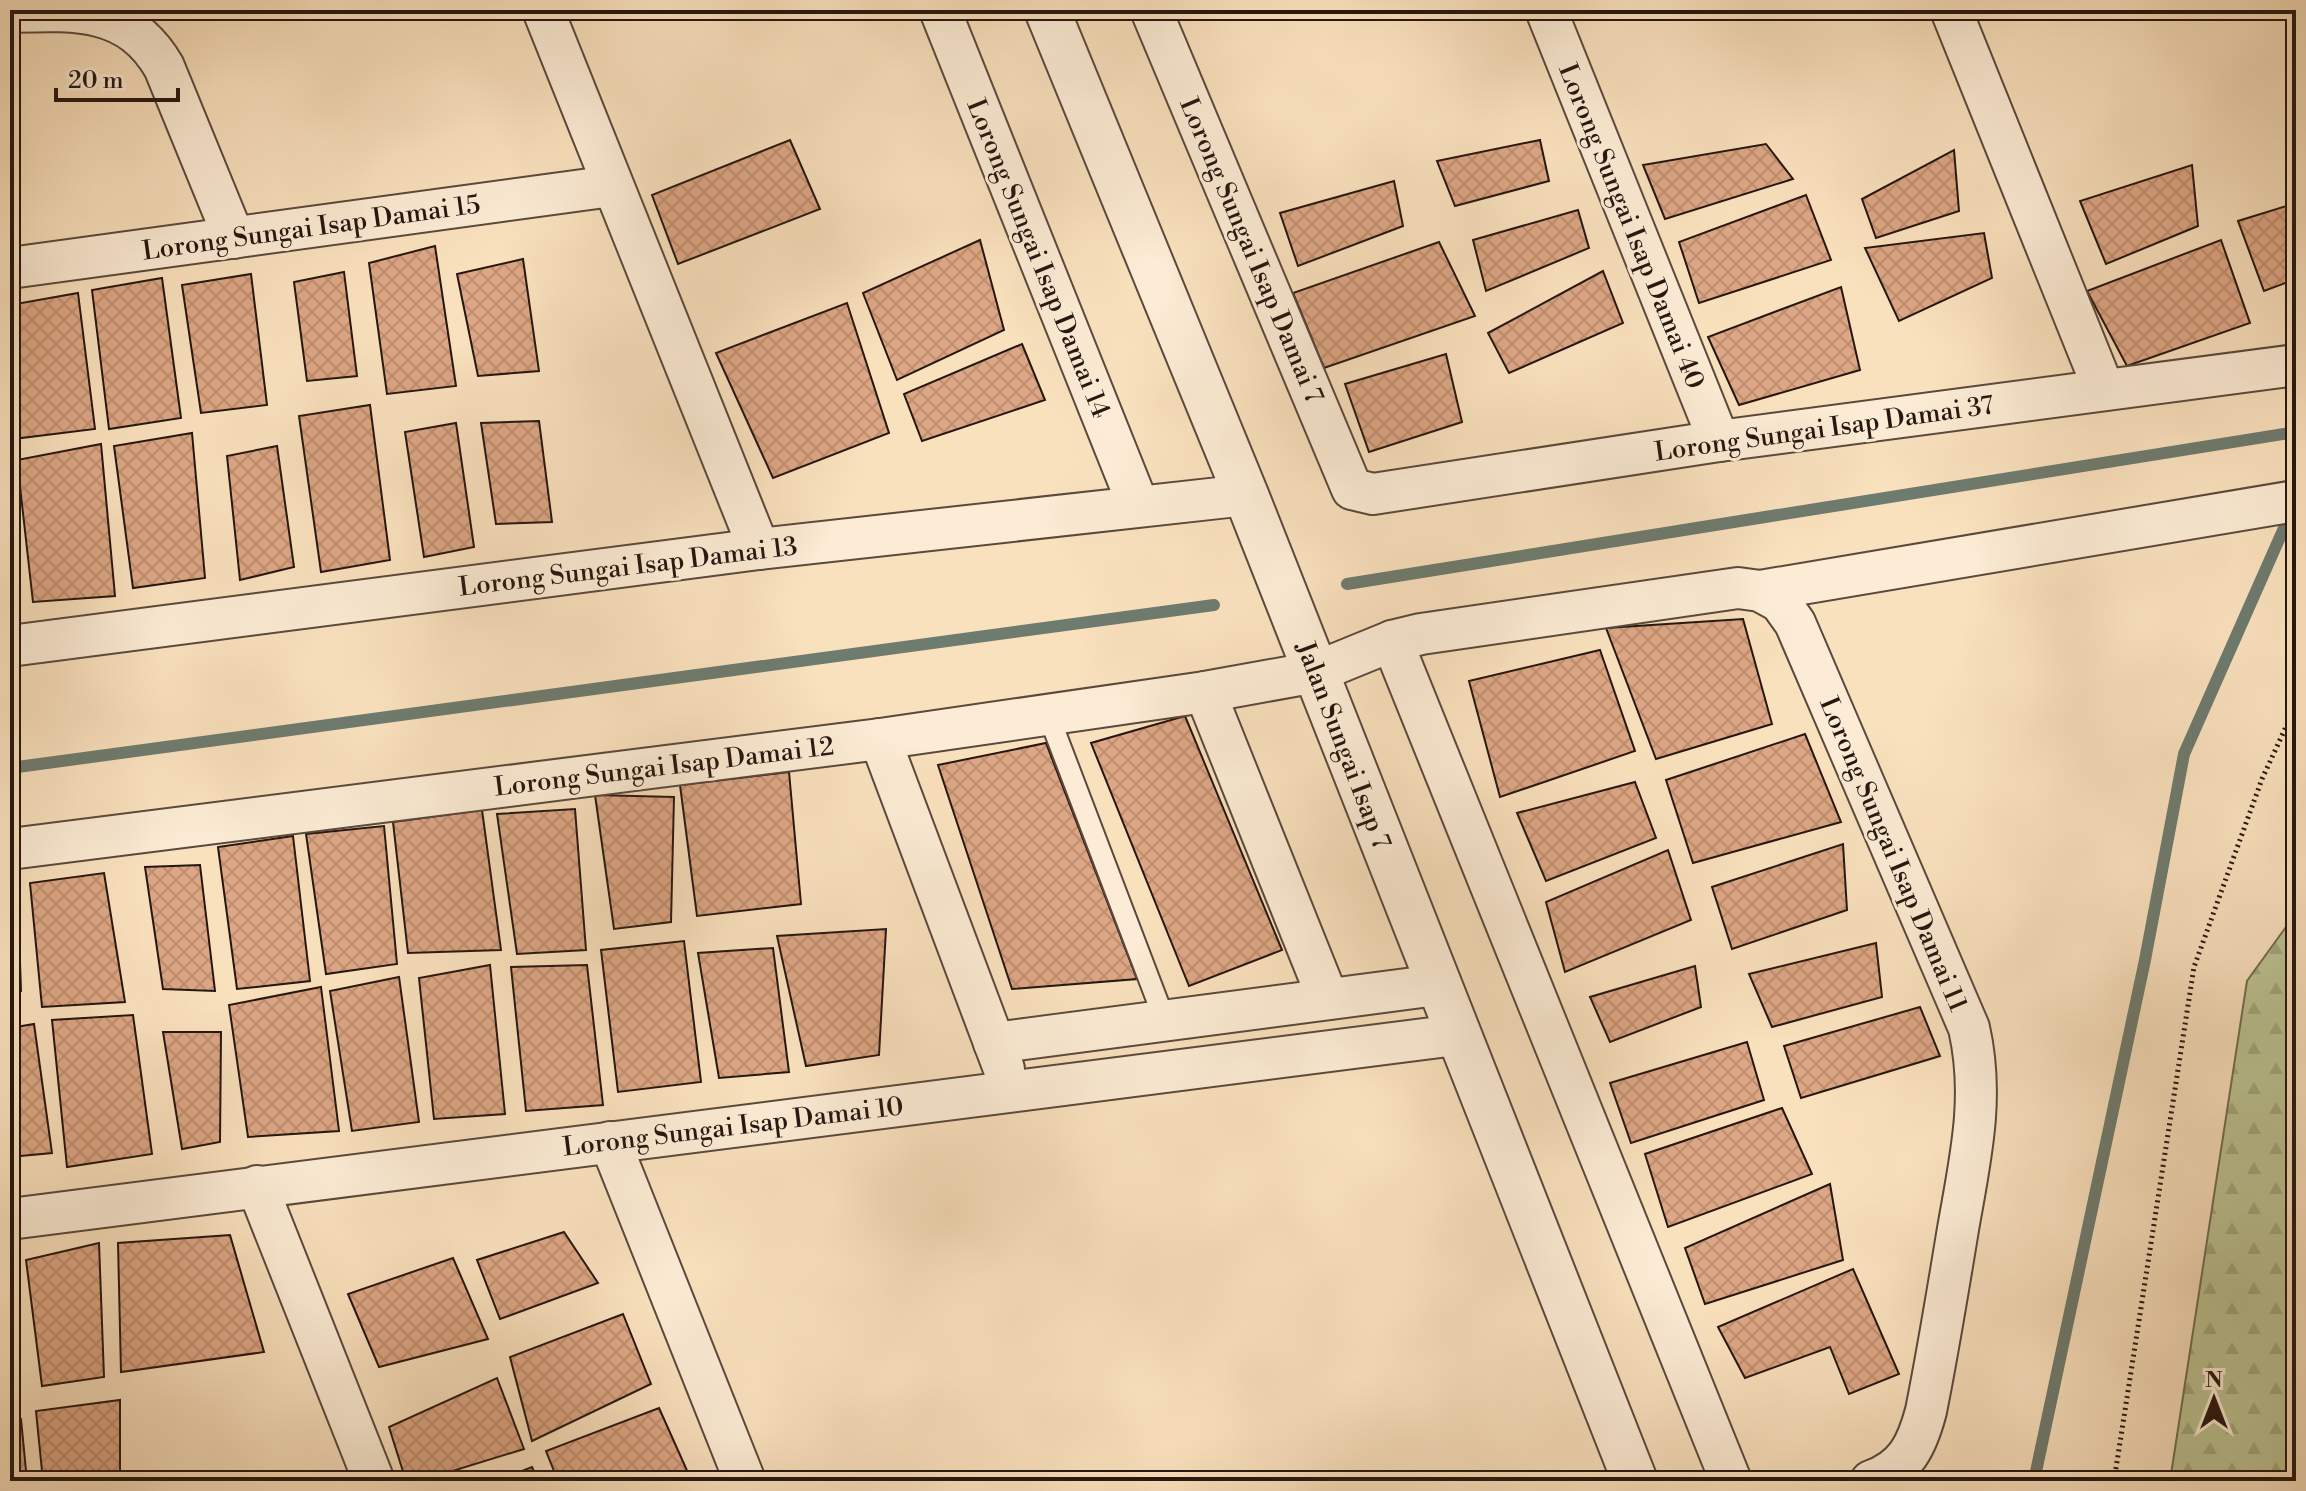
<svg xmlns="http://www.w3.org/2000/svg" width="2306" height="1491" viewBox="0 0 2306 1491" font-family="'Libre Bodoni',serif">
<style>
.forest{fill:url(#forest-firs);stroke:#706c52;stroke-width:2}
.lines{fill:none;stroke-linecap:round;stroke-linejoin:round}
.stream{stroke:#6e7b6f;stroke-width:12}
.building{fill:url(#building-cross-hatch);stroke:#251610;stroke-width:2}
.service-casing{stroke:#5a493c;stroke-width:24}
.minor-casing{stroke:#5a493c;stroke-width:44}
.tertiary-casing{stroke:#5a493c;stroke-width:48}
.path{stroke:#251610;stroke-width:5;stroke-dasharray:2 4;stroke-linecap:butt}
.service{stroke:#fcecd5;stroke-width:20}
.minor{stroke:#fcecd5;stroke-width:40}
.tertiary{stroke:#fcecd5;stroke-width:44}
.labels{text-anchor:middle;stroke-width:6;stroke-linejoin:round;paint-order:stroke}
.street-label{font-size:26px;fill:#251610;stroke:#fcecd5}
</style>
<defs>
<pattern id="forest-firs" width="22" height="20" patternUnits="userSpaceOnUse" patternTransform="scale(2)"><rect width="22" height="20" fill="#bcc393"/><path d="M5 1l3.5 6h-7zM16 11l3.5 6h-7z" fill="#a1a77e"/></pattern>
<pattern id="building-cross-hatch" width="8" height="8" patternUnits="userSpaceOnUse" patternTransform="scale(2)"><rect width="8" height="8" fill="#dda684"/><path d="M0 0l8 8M0 8l8-8" fill="none" stroke="#be8e71"/></pattern>
</defs>
<rect width="100%" height="100%" fill="#fae1be"/>
<filter id="stains"><feTurbulence type="fractalNoise" baseFrequency=".0025" numOctaves="4"/><feColorMatrix values="0 0 0 0 .2 0 0 0 0 .09 0 0 0 0 .02 0 0 0 .5 -.17"/></filter>
<radialGradient id="worn" r=".72"><stop offset=".6" stop-color="#630" stop-opacity="0"/><stop offset="1" stop-color="#630" stop-opacity=".3"/></radialGradient>
<polygon class="forest" points="2296,913 2296,1481 2170,1481 2247,981"/>
<g class="lines">
<g class="stream">
<polyline points="1347,584 2296,432"/>
<polyline points="10,768 1214,605"/>
<polyline points="2034,1481 2145,960 2184,754 2292,510"/>
</g>
</g>
<g class="building">
<polygon points="790,140 820,209 678,264 652,195"/>
<polygon points="1540,140 1549,181 1455,206 1437,161"/>
<polygon points="1766,144 1793,179 1665,219 1643,165"/>
<polygon points="1954,150 1959,211 1876,238 1862,199"/>
<polygon points="2192,165 2198,226 2106,264 2080,201"/>
<polygon points="1394,181 1403,226 1298,266 1280,213"/>
<polygon points="1806,195 1831,260 1699,303 1679,242"/>
<polygon points="2296,203 2296,279 2264,291 2238,221"/>
<polygon points="1578,210 1589,248 1486,291 1473,240"/>
<polygon points="1984,233 1992,278 1899,321 1865,248"/>
<polygon points="980,240 1004,330 897,380 863,293"/>
<polygon points="2221,240 2250,323 2127,366 2087,291"/>
<polygon points="1439,242 1475,316 1324,368 1293,293"/>
<polygon points="435,246 456,386 387,394 369,263"/>
<polygon points="523,259 539,371 478,376 457,274"/>
<polygon points="1603,271 1623,323 1509,373 1488,333"/>
<polygon points="344,272 357,376 307,381 294,282"/>
<polygon points="251,274 267,405 201,413 182,285"/>
<polygon points="162,278 181,418 109,429 92,290"/>
<polygon points="1841,287 1860,370 1739,405 1708,337"/>
<polygon points="78,293 95,429 13,439 10,305"/>
<polygon points="847,303 889,433 773,478 716,353"/>
<polygon points="1022,344 1045,400 922,441 904,394"/>
<polygon points="1446,354 1462,422 1369,452 1345,384"/>
<polygon points="370,405 390,560 321,572 299,416"/>
<polygon points="539,421 552,522 496,524 481,423"/>
<polygon points="456,423 474,547 424,557 405,432"/>
<polygon points="192,433 205,578 133,588 114,446"/>
<polygon points="101,444 115,596 33,602 17,460"/>
<polygon points="277,446 294,567 240,580 227,456"/>
<polygon points="1743,619 1772,724 1656,759 1606,628"/>
<polygon points="1600,650 1635,751 1500,797 1469,681"/>
<polygon points="1185,716 1282,950 1189,986 1091,743"/>
<polygon points="1805,734 1841,822 1693,863 1666,780"/>
<polygon points="1046,743 1137,979 1012,989 938,765"/>
<polygon points="789,772 801,904 697,916 680,785"/>
<polygon points="1635,782 1656,838 1546,881 1517,813"/>
<polygon points="595,795 674,797 671,922 614,929"/>
<polygon points="575,809 586,950 517,954 497,814"/>
<polygon points="482,810 501,950 408,953 393,822"/>
<polygon points="384,826 397,964 326,974 306,834"/>
<polygon points="293,836 310,981 237,989 218,847"/>
<polygon points="1843,844 1847,910 1732,949 1712,887"/>
<polygon points="1668,850 1691,920 1565,972 1546,902"/>
<polygon points="200,865 215,991 163,989 145,867"/>
<polygon points="104,873 125,1002 42,1007 30,883"/>
<polygon points="10,903 18,904 21,991 10,993"/>
<polygon points="886,929 879,1055 806,1066 777,936"/>
<polygon points="684,941 701,1082 618,1092 601,950"/>
<polygon points="1876,943 1882,997 1772,1027 1749,974"/>
<polygon points="773,948 789,1072 719,1078 698,953"/>
<polygon points="490,965 505,1114 434,1119 419,978"/>
<polygon points="587,965 603,1105 526,1111 511,967"/>
<polygon points="1695,966 1701,1007 1610,1042 1590,997"/>
<polygon points="399,977 419,1122 352,1131 330,991"/>
<polygon points="321,987 339,1131 248,1137 229,1005"/>
<polygon points="1920,1007 1940,1056 1801,1098 1784,1046"/>
<polygon points="133,1015 152,1154 67,1167 52,1020"/>
<polygon points="34,1024 52,1153 10,1157 10,1028"/>
<polygon points="163,1032 221,1032 220,1142 182,1149"/>
<polygon points="1747,1042 1764,1100 1631,1143 1610,1083"/>
<polygon points="1782,1108 1812,1174 1668,1227 1645,1154"/>
<polygon points="1830,1184 1843,1260 1705,1304 1685,1248"/>
<polygon points="564,1232 598,1283 500,1319 477,1260"/>
<polygon points="230,1235 264,1352 121,1372 118,1243"/>
<polygon points="99,1243 104,1377 42,1386 26,1260"/>
<polygon points="453,1258 488,1339 379,1367 348,1294"/>
<polygon points="1853,1269 1899,1374 1849,1394 1830,1347 1745,1378 1718,1327"/>
<polygon points="623,1314 651,1384 532,1441 510,1357"/>
<polygon points="497,1378 524,1449 420,1481 406,1481 389,1427"/>
<polygon points="120,1400 120,1481 43,1481 36,1411"/>
<polygon points="659,1408 689,1475 674,1481 558,1481 546,1451"/>
<polygon points="10,1419 21,1419 27,1481 10,1481"/>
<polygon points="532,1467 538,1481 496,1481"/>
</g>
<g class="lines">
<g class="service-casing">
<polyline id="service" points="1048,714 1165,1021"/>
</g>
<g class="minor-casing">
<g id="minor">
<polyline points="543,10 759,549"/>
<polyline points="940,10 1138,505"/>
<polyline points="1151,10 1352,489 1373,494 1719,441 2296,365"/>
<polyline points="1546,10 1719,441"/>
<polyline points="1951,10 2104,390"/>
<path d="M10 12C74 10 129 6 164 67L234 238"/>
<polyline points="10,268 612,186"/>
<polyline points="1760,591 2295,501"/>
<polyline points="1392,641 1731,1481"/>
<polyline points="10,646 759,549 1246,495"/>
<polyline points="1205,692 1328,999"/>
<polyline points="880,739 1004,1069"/>
<path d="M10 849 880 739 1205 692 1316 672 1392 641 1421 634 1738 588 1760 591 1780 602 1795 623 1969 1028C1985 1098 1970 1160 1958 1229 1948 1290 1938 1351 1926 1411 1917 1445 1906 1469 1871 1481"/>
<polyline points="994,1043 1437,985"/>
<polyline points="610,1142 745,1481"/>
<polyline points="257,1186 374,1481"/>
<polyline points="10,1219 1456,1035"/>
</g>
</g>
<g class="tertiary-casing">
<polyline id="tertiary" points="1047,10 1246,495 1635,1481"/>
</g>
<polyline class="path" points="2114,1481 2194,967 2262,779 2296,705"/>
<use href="#service" class="service"/>
<use href="#minor" class="minor"/>
<use href="#tertiary" class="tertiary"/>
</g>
<g class="labels">
<g class="street-label">
<text transform="translate(1632 226) rotate(68)" y="9">Lorong Sungai Isap Damai 40</text>
<text transform="translate(311 227) rotate(-8)" y="9">Lorong Sungai Isap Damai 15</text>
<text transform="translate(1252 250) rotate(67)" y="9">Lorong Sungai Isap Damai 7</text>
<text transform="translate(1039 258) rotate(68)" y="9">Lorong Sungai Isap Damai 14</text>
<text transform="translate(1824 428) rotate(-8)" y="9">Lorong Sungai Isap Damai 37</text>
<text transform="translate(628 566) rotate(-7)" y="9">Lorong Sungai Isap Damai 13</text>
<text transform="translate(1344 745) rotate(69)" y="9">Jalan Sungai Isap 7</text>
<text transform="translate(664 766) rotate(-7)" y="9">Lorong Sungai Isap Damai 12</text>
<text transform="translate(1894 854) rotate(67)" y="9">Lorong Sungai Isap Damai 11</text>
<text transform="translate(733 1126) rotate(-7)" y="9">Lorong Sungai Isap Damai 10</text>
</g>
</g>
<rect width="2306" height="1491" fill="none" stroke="#fae1be" stroke-width="40"/>
<rect x="12" y="12" width="2282" height="1467" fill="none" stroke="#251610" stroke-width="4"/>
<rect x="20" y="20" width="2266" height="1451" fill="none" stroke="#251610" stroke-width="2"/>
<g transform="translate(2214 1399)" stroke="#fcecd5" stroke-width="6" paint-order="stroke">
<path d="M0-6L14 30L0 20L-14 30Z" fill="#251610"/>
<text y="-12" font-size="22" font-weight="bold" text-anchor="middle" fill="#251610">N</text>
</g>
<path d="M56 88v12h122v-12" fill="none" stroke="#251610" stroke-width="4"/>
<text x="68" y="88" font-size="24" fill="#251610" stroke="#fcecd5" stroke-width="6" paint-order="stroke">20 m</text>
<rect width="100%" height="100%" filter="url(#stains)"/>
<rect width="100%" height="100%" fill="url(#worn)"/>
</svg>
